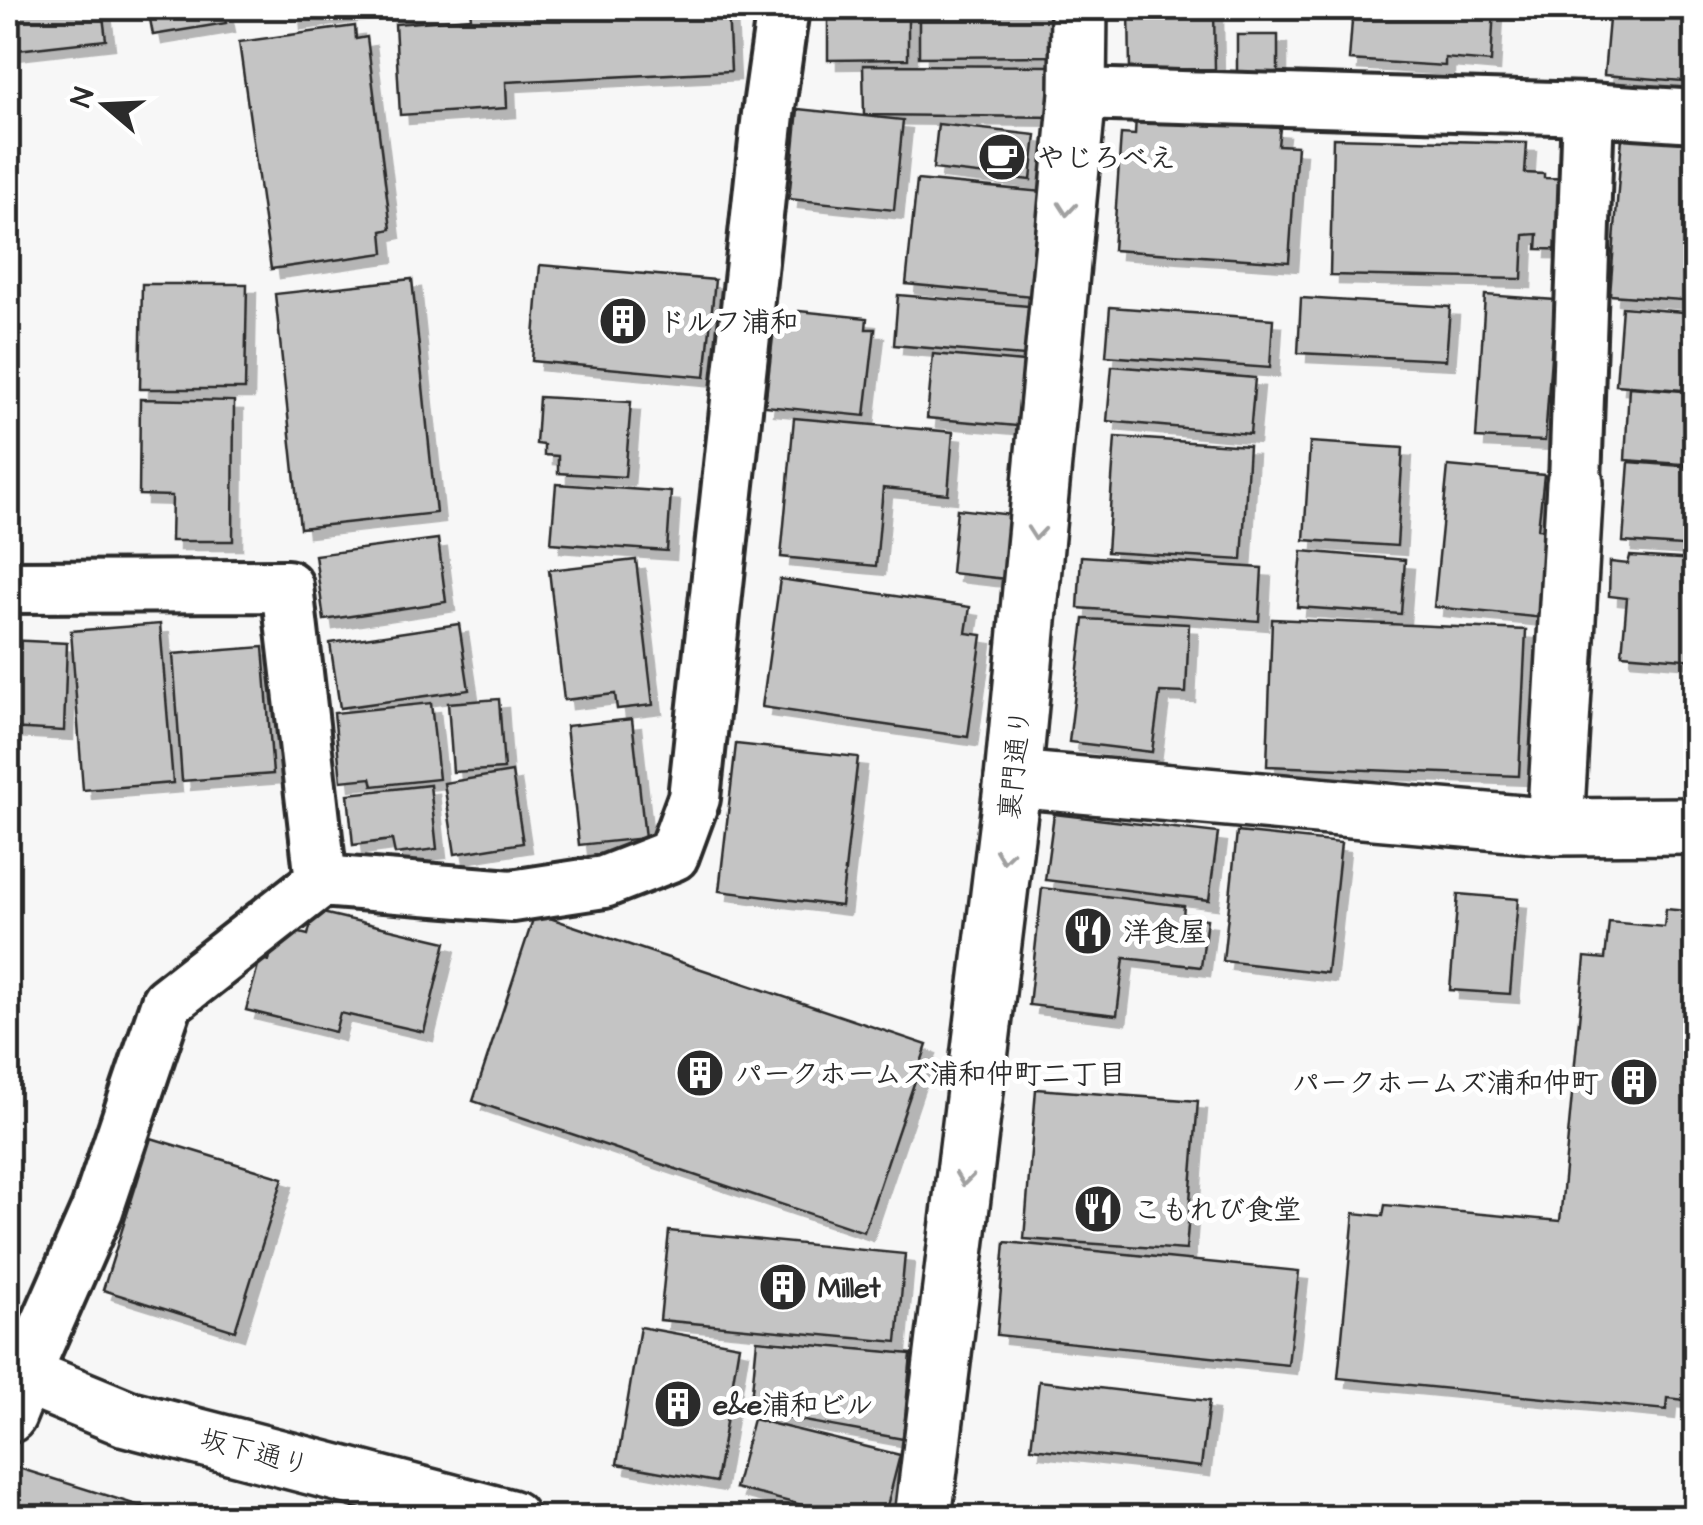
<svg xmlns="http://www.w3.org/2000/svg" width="1703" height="1525" viewBox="0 0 1703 1525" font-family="'Architects Daughter','Klee One',sans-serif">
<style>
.building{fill:#c4c4c4;stroke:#2b2b2b;stroke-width:2.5;filter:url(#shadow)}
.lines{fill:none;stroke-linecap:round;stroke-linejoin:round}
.service-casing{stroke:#2b2b2b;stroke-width:58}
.minor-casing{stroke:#2b2b2b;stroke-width:62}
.tertiary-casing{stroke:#2b2b2b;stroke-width:62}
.service{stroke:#fff;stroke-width:50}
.minor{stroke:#fff;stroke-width:55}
.tertiary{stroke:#fff;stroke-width:55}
.oneway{stroke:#a0a0a0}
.labels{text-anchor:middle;stroke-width:10;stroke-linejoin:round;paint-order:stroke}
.poi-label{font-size:28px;font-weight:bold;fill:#2b2b2b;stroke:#fff;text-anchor:start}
.street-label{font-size:28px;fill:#2b2b2b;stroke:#fff}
</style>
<defs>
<filter id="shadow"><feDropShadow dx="9" dy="9" stdDeviation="0" flood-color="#0004"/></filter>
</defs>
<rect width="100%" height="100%" fill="#f7f7f7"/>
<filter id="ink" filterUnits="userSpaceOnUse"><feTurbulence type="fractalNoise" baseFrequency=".01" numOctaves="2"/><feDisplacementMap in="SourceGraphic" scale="20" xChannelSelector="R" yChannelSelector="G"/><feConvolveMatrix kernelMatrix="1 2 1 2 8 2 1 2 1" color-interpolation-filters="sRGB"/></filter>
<g filter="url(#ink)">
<g class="building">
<polygon points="8,8 102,8 106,40 8,51"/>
<polygon points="148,8 223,8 226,23 153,35"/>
<polygon points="291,8 380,8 380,9 292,20"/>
<polygon points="470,8 728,8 731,71 506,82 507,108 400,115 395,24 471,18"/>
<polygon points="828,8 908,8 908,59 828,60"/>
<polygon points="919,8 1058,8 1058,56 919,57"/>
<polygon points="1129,8 1214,8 1215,69 1130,70"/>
<polygon points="1353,8 1494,8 1491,62 1445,58 1445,66 1349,60"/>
<polygon points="1610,8 1696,9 1696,82 1604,75"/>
<polygon points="355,26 356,39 367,37 391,229 382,231 384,253 271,269 239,42"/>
<rect x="1237" y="35" width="41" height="39"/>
<polygon points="863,65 1060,66 1060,117 864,115"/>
<polygon points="798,109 903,120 894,210 789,199"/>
<polygon points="1136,115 1280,128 1278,145 1297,146 1289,262 1113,250 1121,134 1135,135"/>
<polygon points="938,124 1036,135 1031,180 933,169"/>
<polygon points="1622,137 1696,141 1696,301 1610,295"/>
<polygon points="1333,138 1527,143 1525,173 1544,174 1544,178 1584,179 1582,250 1537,249 1538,234 1524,235 1522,279 1330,275"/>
<polygon points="917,180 1054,193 1043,297 906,284"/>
<polygon points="540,265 715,280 705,377 532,361"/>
<polygon points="412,279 436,513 300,528 275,294"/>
<polygon points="142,284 247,284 245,389 140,389"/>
<polygon points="898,295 1041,307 1036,357 894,345"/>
<polygon points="1485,295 1555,300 1545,441 1476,438"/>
<polygon points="1301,298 1450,307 1446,360 1298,353"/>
<polygon points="1110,307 1273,319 1270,368 1106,356"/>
<polygon points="1622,307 1696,313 1696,391 1616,385"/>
<polygon points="799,311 867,318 866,329 875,329 865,416 765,406 775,319 797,321"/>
<polygon points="933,354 1035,363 1028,427 927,418"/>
<polygon points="1112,366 1255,378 1250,434 1107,421"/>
<polygon points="1629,387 1696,392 1696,465 1625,460"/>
<polygon points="539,397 631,402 625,477 558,473 558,456 544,455 544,445 536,444"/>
<polygon points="140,399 234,401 233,541 171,541 172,496 139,495"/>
<polygon points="794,418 953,432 948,494 883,488 876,566 781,557"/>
<polygon points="1115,437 1249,446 1242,560 1107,552"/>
<polygon points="1310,442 1403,448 1397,546 1304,540"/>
<polygon points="1629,462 1696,467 1696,547 1623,542"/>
<polygon points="1448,466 1544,475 1538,529 1554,530 1544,618 1434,607"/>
<polygon points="556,484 671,492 667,551 551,543"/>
<polygon points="957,509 1013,515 1006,579 951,573"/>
<polygon points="438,539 446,602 324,620 315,555"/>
<polygon points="1302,551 1405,560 1401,614 1297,607"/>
<polygon points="1081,556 1262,568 1259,621 1078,608"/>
<polygon points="1630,556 1696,560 1696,660 1622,654 1627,598 1609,596 1610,562 1628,564"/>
<polygon points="636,560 653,705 617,709 615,694 564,700 549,570"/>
<polygon points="780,579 970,607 966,633 982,635 968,737 762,707"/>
<polygon points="1084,619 1189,624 1186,693 1160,692 1152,752 1069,742"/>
<polygon points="1272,619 1526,630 1519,776 1267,766"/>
<polygon points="160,624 173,783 83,790 71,631"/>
<polygon points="459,624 469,690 340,708 330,643"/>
<polygon points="8,640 67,643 64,731 8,728"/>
<polygon points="263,647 273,774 182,781 173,654"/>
<polygon points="499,699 504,769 453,772 448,703"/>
<polygon points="431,703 439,779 373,786 371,778 341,781 334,713"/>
<polygon points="632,719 645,838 579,845 566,726"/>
<polygon points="736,744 858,757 841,906 719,891"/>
<polygon points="512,772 523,843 455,854 444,783"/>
<polygon points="430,785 437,849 395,854 392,840 353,845 348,794"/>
<polygon points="1054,814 1218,833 1209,900 1045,880"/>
<polygon points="1237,832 1341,843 1327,973 1223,961"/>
<polygon points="1042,888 1184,906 1183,916 1207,919 1201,967 1124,958 1117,1015 1029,1005"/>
<polygon points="1458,894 1518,899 1510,994 1450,990"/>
<polygon points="1666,909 1696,912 1696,1401 1667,1398 1666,1410 1338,1378 1354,1213 1383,1216 1385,1205 1560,1221 1585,957 1605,959 1609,922 1664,927"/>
<polygon points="314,911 446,942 424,1032 340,1013 335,1032 246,1010 260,958 269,961 276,927 308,935"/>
<polygon points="535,913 927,1045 864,1232 473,1101"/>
<polygon points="1036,1089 1198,1101 1186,1250 1024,1239"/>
<polygon points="151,1138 283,1178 235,1331 103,1290"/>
<polygon points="669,1231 905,1254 897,1342 660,1320"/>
<polygon points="1005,1242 1299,1271 1288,1365 997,1335"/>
<polygon points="640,1327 739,1345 716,1482 617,1464"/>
<polygon points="757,1340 911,1354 903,1439 750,1411"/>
<polygon points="1039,1381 1209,1401 1201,1467 1031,1448"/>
<polygon points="753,1419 900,1455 884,1518 853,1518 735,1488"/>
<polygon points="12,1466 166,1514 165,1518 8,1518 8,1476"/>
</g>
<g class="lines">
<g class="service-casing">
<g id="service">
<polyline points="1078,94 1588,109 1696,116"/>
<polyline points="1575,483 1588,109"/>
<polyline points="8,587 287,586 321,881"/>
<polyline points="24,1376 97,1210 167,1002 321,881 512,896 604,882 673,855 694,798 768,114 783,8"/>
</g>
</g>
<g class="minor-casing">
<g id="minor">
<polyline points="1013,779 1555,827 1696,826"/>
<polyline points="1555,827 1575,483"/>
<polyline points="8,1415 24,1376"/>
<polyline points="923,1518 1013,779 1078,94 1079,8"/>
</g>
</g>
<g class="tertiary-casing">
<polyline id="tertiary" points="8,1363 24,1376 126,1418 510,1518"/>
</g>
<use href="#service" class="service"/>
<use href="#minor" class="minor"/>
<use href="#tertiary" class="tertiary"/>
</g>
<defs><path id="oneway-chevron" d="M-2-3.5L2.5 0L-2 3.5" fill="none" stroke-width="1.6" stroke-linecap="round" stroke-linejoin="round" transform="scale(2.5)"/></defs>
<g class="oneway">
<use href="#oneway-chevron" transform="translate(1067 209) rotate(95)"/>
<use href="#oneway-chevron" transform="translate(1036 533) rotate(95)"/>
<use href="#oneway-chevron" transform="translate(1004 856) rotate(97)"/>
<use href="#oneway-chevron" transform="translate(964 1179) rotate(97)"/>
</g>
</g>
<defs>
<g id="cafe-disc" transform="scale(2.5)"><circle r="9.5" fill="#2b2b2b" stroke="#fff"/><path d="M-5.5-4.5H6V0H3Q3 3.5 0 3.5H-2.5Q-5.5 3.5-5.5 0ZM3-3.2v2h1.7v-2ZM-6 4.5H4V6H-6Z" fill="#fff"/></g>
<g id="building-disc" transform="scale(2.5)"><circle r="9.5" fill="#2b2b2b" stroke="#fff"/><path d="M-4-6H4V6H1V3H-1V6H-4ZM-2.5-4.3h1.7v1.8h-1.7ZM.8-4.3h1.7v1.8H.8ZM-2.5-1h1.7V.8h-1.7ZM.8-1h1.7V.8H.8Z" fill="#fff"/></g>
<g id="restaurant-disc" transform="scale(2.5)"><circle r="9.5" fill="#2b2b2b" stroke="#fff"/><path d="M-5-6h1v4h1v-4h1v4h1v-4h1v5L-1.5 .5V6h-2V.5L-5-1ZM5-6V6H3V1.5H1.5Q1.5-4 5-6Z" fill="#fff"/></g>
</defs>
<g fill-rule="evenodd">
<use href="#cafe-disc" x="1002" y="157"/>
<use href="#building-disc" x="623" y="321"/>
<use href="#restaurant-disc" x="1088" y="931"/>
<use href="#building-disc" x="700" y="1073"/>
<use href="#building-disc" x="1634" y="1082"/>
<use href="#restaurant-disc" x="1098" y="1209"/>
<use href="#building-disc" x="783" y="1287"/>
<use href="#building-disc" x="678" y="1404"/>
</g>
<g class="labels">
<g class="poi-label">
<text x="1037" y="167">やじろべえ</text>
<text x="658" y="331">ドルフ浦和</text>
<text x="1123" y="941">洋食屋</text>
<text x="735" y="1083">パークホームズ浦和仲町二丁目</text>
<text x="1599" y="1092" text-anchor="end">パークホームズ浦和仲町</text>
<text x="1133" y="1219">こもれび食堂</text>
<text x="818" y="1297">Millet</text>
<text x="713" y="1414">e&amp;e浦和ビル</text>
</g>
<g class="street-label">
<text transform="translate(1014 764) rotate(-84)" y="10">裏門通り</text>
<text transform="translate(255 1451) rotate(15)" y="10">坂下通り</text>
</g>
</g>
<rect width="1703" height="1525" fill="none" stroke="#fff" stroke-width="40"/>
<rect x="20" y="20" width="1663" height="1485" fill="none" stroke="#2b2b2b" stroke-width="4" filter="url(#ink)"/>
<g transform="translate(105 105) rotate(289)" stroke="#ffffff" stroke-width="8" paint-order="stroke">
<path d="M0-8L18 38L0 25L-18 38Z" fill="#2b2b2b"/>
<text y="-15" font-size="28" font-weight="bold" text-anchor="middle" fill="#2b2b2b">N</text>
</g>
</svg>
